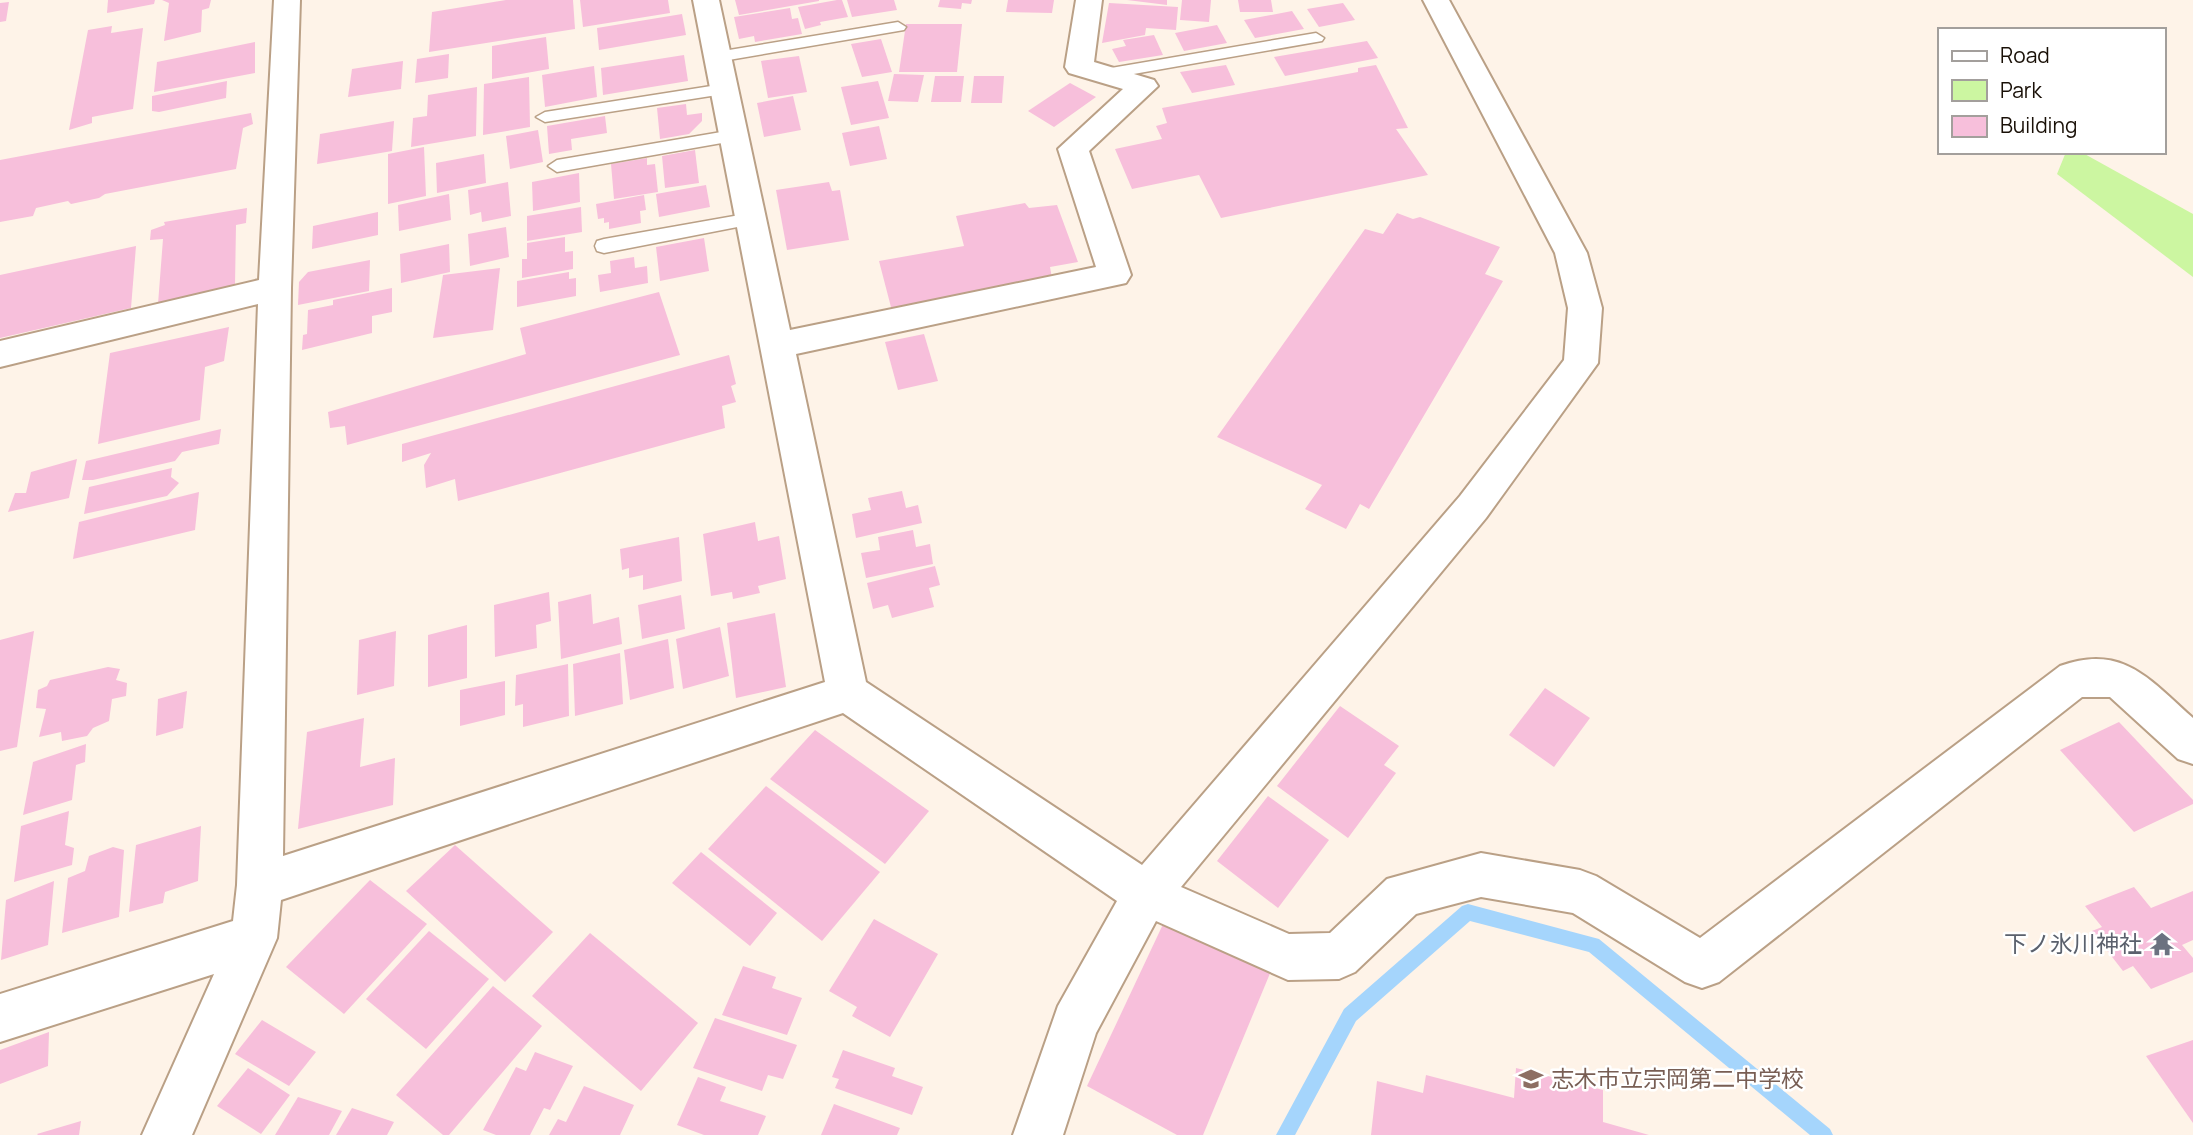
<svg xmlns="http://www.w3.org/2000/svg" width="2193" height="1135" viewBox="0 0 2193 1135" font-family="Manrope,'Noto Sans JP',sans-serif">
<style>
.green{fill:#ccf6a1}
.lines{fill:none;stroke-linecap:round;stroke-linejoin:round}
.stream{fill:#a5d5fc;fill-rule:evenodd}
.building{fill:#f7bfdb}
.lane-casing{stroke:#baa086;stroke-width:3}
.street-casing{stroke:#baa086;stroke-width:4}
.lane{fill:#fff;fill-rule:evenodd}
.street{fill:#fff;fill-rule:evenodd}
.labels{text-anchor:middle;stroke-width:5;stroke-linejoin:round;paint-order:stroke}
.near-worship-label{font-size:23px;fill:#5b616d;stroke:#fff;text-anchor:end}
.near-education-label{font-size:23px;fill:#785e54;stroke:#fff;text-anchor:start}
</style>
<rect width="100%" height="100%" fill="#fef3e8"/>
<polygon class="green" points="2066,152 2081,152 2193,214 2193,277 2057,174"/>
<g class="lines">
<polygon class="stream" points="1468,904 1599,939 1830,1129 1833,1135 1810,1135 1589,952 1470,921 1356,1021 1295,1135 1276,1135 1344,1009 1462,906"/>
</g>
<g class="building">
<polygon points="108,0 155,0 154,4 107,13"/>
<polygon points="162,0 211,0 209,8 202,10 201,32 164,41 169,3"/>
<polygon points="506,0 573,0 575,29 429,52 432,12"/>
<polygon points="580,0 668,0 670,13 583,27"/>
<polygon points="735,0 819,0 819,1 739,15"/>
<polygon points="837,0 842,0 848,17 820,22 821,25 805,29 798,7"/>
<polygon points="847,0 894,0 897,10 852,17"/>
<polygon points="940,0 972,0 971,4 962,3 961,9 938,7"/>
<polygon points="1008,0 1054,0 1052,13 1006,12"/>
<polygon points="1127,0 1167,0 1167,5"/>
<polygon points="1182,0 1211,0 1209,22 1180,20"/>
<polygon points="1238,0 1271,0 1273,12 1240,12"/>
<polygon points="9,2 6,21 0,22 0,3"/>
<polygon points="1109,3 1178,7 1176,30 1146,28 1145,35 1102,43"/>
<polygon points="1343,3 1355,20 1319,27 1307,9"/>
<polygon points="790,8 792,19 798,18 802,34 755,42 754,36 739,39 734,17"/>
<polygon points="1292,11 1304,29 1255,38 1244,20"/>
<polygon points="682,14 686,35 599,50 597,28"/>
<polygon points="906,24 962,24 957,72 899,72"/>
<polygon points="1217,25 1227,43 1184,51 1175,33"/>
<polygon points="112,26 111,33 143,28 133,109 92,117 92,123 69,130 88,30"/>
<polygon points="1154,35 1163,55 1119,62 1112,49 1126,46 1123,40"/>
<polygon points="546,37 549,69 492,79 492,46"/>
<polygon points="881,39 892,72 862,77 851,44"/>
<polygon points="1367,41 1378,58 1285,76 1274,57"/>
<polygon points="255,42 255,73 154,92 157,62"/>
<polygon points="449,54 448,78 415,83 417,59"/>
<polygon points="684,55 688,81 603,95 601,68"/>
<polygon points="799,56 807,92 768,98 761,61"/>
<polygon points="403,61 401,89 348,97 352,69"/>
<polygon points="1226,65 1235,85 1192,93 1180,72"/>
<polygon points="1376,65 1408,128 1396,129 1428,175 1221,218 1199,175 1132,189 1115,149 1162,139 1156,126 1167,123 1162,108 1358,72 1358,68"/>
<polygon points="594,66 597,97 545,107 542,75"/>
<polygon points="894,74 924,75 918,102 888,101"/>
<polygon points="935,76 964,76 961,102 931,102"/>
<polygon points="974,76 1004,76 1002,103 971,103"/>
<polygon points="529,77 530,127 483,135 484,84"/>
<polygon points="227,81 226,98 159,112 152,111 152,96"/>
<polygon points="878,81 889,118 851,125 841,87"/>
<polygon points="1070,83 1096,97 1054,127 1028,111"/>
<polygon points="477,87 476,136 411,147 413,118 427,116 428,95"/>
<polygon points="793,96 801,130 764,137 757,103"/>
<polygon points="686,104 687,115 702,113 702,121 689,134 660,139 657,108"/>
<polygon points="251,113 253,124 243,128 236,169 105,194 99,198 71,204 68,201 36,208 33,216 0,222 0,160"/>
<polygon points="605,116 607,133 571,139 572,150 549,154 547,126"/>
<polygon points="394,121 392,151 317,164 320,134"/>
<polygon points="879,126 887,159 850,166 842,133"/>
<polygon points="538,130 543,162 510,169 506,136"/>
<polygon points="424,147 426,196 388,204 388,154"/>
<polygon points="695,150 699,183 665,188 662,156"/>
<polygon points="484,154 486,183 437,193 436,163"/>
<polygon points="647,158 647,165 655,164 658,192 614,199 611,164"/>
<polygon points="579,173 580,202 533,211 532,182"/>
<polygon points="508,182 511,216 482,222 481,212 470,215 468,190"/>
<polygon points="829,182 832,191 840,190 849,240 787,250 776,190"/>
<polygon points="706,185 710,207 659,217 656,194"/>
<polygon points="449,194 451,220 399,231 398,205"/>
<polygon points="644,195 646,210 640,211 641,223 609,229 609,222 604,223 604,218 598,219 596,204"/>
<polygon points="1025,203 1029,208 1057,205 1078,262 1050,267 1052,278 892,311 879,261 964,246 956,216"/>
<polygon points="581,207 582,232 527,241 527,216"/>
<polygon points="247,208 246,223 236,225 235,285 158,304 163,239 150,240 151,230 165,225 164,222"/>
<polygon points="378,212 378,235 312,249 313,226"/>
<polygon points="1397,213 1413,219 1420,217 1500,247 1485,274 1503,281 1369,509 1360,504 1346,529 1305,509 1322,485 1217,437 1365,229 1383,234"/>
<polygon points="506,227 509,257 470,266 468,234"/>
<polygon points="565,237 565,252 573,251 573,269 522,278 522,259 527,259 527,243"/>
<polygon points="704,238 709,271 660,281 656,247"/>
<polygon points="449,244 450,272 401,283 400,254"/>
<polygon points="136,246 131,308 0,338 0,275"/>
<polygon points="634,257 635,268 647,266 648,283 600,292 598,275 611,273 610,261"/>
<polygon points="370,260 369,291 298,305 299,282 308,272"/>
<polygon points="500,268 493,330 433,338 443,275"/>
<polygon points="569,272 569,279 576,278 576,296 517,307 517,281"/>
<polygon points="392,288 392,312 372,316 372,333 302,350 303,335 307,334 308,310 333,305 333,300"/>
<polygon points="659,292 680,355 347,445 345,426 330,428 328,412 526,354 520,328"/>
<polygon points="229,327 224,361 205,367 200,420 98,444 110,353"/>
<polygon points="924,334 938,381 898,390 885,342"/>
<polygon points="729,355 736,384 731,386 736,402 722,406 725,428 458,501 455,479 426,488 424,465 431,453 402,462 402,444"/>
<polygon points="221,429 219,444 182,452 175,461 93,480 82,480 86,461"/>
<polygon points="77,459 69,498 8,512 15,493 26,493 31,472"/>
<polygon points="172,468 171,477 179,483 167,496 84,514 89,487"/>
<polygon points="902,491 906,508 918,505 922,523 856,538 852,514 871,510 868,498"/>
<polygon points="199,492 195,530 73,559 79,522"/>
<polygon points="755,522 758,541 779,536 786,579 758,586 760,593 733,599 732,592 711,596 703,534"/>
<polygon points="913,530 916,547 930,544 933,564 866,578 861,553 880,550 878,537"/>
<polygon points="679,537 682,581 643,590 643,575 629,578 629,568 622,570 620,549"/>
<polygon points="935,566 940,585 929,588 934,607 892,618 888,605 873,609 867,583"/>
<polygon points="549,592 551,621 536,625 537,648 495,657 494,605"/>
<polygon points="591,594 593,624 619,617 622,644 561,659 558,602"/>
<polygon points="681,595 685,629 642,639 638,605"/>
<polygon points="775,613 786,687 736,698 727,623"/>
<polygon points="467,625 467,678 428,687 428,635"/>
<polygon points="720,627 729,676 683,689 676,639"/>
<polygon points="34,631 17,747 0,751 0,640"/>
<polygon points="396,631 394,686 357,695 359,640"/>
<polygon points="668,639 674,688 630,700 624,650"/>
<polygon points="620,653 623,704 575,716 573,664"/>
<polygon points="568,664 569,716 523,727 523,704 515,706 516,675"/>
<polygon points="108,667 120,669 116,680 127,683 126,696 112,699 109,721 93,728 87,736 62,741 61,732 39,737 46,709 36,708 38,690 47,686 50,680"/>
<polygon points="505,681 505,715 460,726 460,690"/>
<polygon points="1545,688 1590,718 1554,767 1509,735"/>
<polygon points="187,691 183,728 156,736 158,699"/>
<polygon points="1340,706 1399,746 1384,765 1396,773 1348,838 1277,786"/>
<polygon points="364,718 360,767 395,758 393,805 298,829 307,732"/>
<polygon points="2119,722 2193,800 2193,804 2134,832 2060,750"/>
<polygon points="815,730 929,811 885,864 770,779"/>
<polygon points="86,744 85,762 76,765 72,800 23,815 33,762"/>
<polygon points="766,786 880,872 822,941 708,849"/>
<polygon points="1268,796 1329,840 1278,908 1217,861"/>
<polygon points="69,811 65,845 74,848 72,865 14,882 21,826"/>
<polygon points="201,826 198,881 165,892 163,903 129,912 136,845"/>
<polygon points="455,845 553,932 505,982 406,891"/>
<polygon points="113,847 124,850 119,917 62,933 68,878 85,871 89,856"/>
<polygon points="701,852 777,913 750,946 672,883"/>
<polygon points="370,880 427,924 344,1014 286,967"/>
<polygon points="54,881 48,945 1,960 6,900"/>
<polygon points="2134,887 2151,908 2193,891 2193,940 2182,945 2193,958 2193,972 2151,989 2133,966 2123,971 2092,931 2102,927 2085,906"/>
<polygon points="874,919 938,954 890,1037 852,1016 857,1007 829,991"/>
<polygon points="1165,920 1271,971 1203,1135 1177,1135 1087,1086"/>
<polygon points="429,931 489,979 426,1049 366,999"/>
<polygon points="590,933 698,1023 641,1091 532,996"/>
<polygon points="743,966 776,977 772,988 802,998 787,1035 722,1015"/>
<polygon points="493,986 542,1026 449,1135 443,1135 396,1095"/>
<polygon points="715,1018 797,1045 783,1079 768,1075 762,1091 693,1068"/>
<polygon points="262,1020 316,1052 289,1086 235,1054"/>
<polygon points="49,1032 48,1066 0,1084 0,1050"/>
<polygon points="2193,1040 2193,1123 2146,1056"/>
<polygon points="843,1050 895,1068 892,1076 923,1087 912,1115 835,1088 839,1079 832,1077"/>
<polygon points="535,1052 573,1066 550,1110 544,1108 530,1135 496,1135 483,1130 516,1067 526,1071"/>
<polygon points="248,1068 290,1095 261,1134 217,1106"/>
<polygon points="1516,1068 1603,1090 1603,1122 1649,1135 1371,1135 1377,1081 1423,1093 1426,1075 1514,1098"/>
<polygon points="698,1077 726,1087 720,1101 766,1116 758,1135 704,1135 677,1125"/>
<polygon points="584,1086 634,1105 620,1135 549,1135 558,1119 566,1122"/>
<polygon points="298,1097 342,1111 329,1135 275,1135"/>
<polygon points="834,1104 900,1128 897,1135 821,1135"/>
<polygon points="352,1108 394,1122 387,1135 336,1135"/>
<polygon points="81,1121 79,1135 38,1135 37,1134"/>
</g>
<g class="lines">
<g class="lane-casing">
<g id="lane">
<polygon points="898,22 906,27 904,30 717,62 709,57 717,52"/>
<polygon points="1316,33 1324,38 1322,41 1105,79 1097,74 1105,69"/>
<polygon points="724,84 732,89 730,93 545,122 536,117 545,112"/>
<polygon points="733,130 742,136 739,140 557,172 548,166 557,160"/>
<polygon points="751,213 758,215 760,219 758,223 604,253 597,251 595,246 597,241 604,239"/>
</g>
</g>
<g class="street-casing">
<path id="street" d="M274 0H300L291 288 283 856 825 682 693 0H719L790 330 1096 267 1058 149 1123 89 1069 73 1065 67 1076 0H1102L1094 62 1154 80 1158 86 1089 151 1131 275 1126 283 796 354 866 682 1142 865 1460 496 1564 360 1568 308 1555 253 1423 0H1449L1587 253 1602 308 1598 363 1486 518 1181 887 1289 934 1330 933 1387 879 1481 853 1580 870 1596 876 1700 938 2060 666C2123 643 2150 680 2193 718V764L2178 759 2110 697H2082L1719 982 1702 988 1685 982 1573 913 1481 897 1416 914 1355 972 1339 979 1288 980 1156 921 1096 1033 1063 1135H1013L1058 1006 1117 901 843 713 281 900 277 938 192 1135H142L214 974 0 1042V994L233 921 237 885 258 304 0 367V341L259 280Z"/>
</g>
<use href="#lane" class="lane"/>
<use href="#street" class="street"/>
</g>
<defs>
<g id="temple-bare" transform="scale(1.89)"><path d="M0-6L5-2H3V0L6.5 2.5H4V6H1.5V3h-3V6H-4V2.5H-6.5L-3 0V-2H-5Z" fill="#6b7280" stroke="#fff" stroke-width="2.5" paint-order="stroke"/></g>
<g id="school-bare" transform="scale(1.89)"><path d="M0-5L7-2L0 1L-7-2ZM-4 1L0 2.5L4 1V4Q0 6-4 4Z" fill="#8d6e63" stroke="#fff" stroke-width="2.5" paint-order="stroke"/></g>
</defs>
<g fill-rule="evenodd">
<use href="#temple-bare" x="2162" y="944"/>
<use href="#school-bare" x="1531" y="1079"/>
</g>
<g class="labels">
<g class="near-worship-label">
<text x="2142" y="952">下ノ氷川神社</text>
</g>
<g class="near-education-label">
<text x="1551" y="1087">志木市立宗岡第二中学校</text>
</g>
</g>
<rect x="1938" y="28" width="228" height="126" fill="#ffffff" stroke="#a39f9c" stroke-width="2"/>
<rect x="1952" y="51" width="35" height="10" fill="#ffffff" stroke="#a39f9c" stroke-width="2"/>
<text x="2000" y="63" font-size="21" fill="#191007">Road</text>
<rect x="1952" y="80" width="35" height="21" fill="#ccf6a1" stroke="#a39f9c" stroke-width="2"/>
<text x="2000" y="98" font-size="21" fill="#191007">Park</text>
<rect x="1952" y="116" width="35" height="21" fill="#f7bfdb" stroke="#a39f9c" stroke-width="2"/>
<text x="2000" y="133" font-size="21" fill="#191007">Building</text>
</svg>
